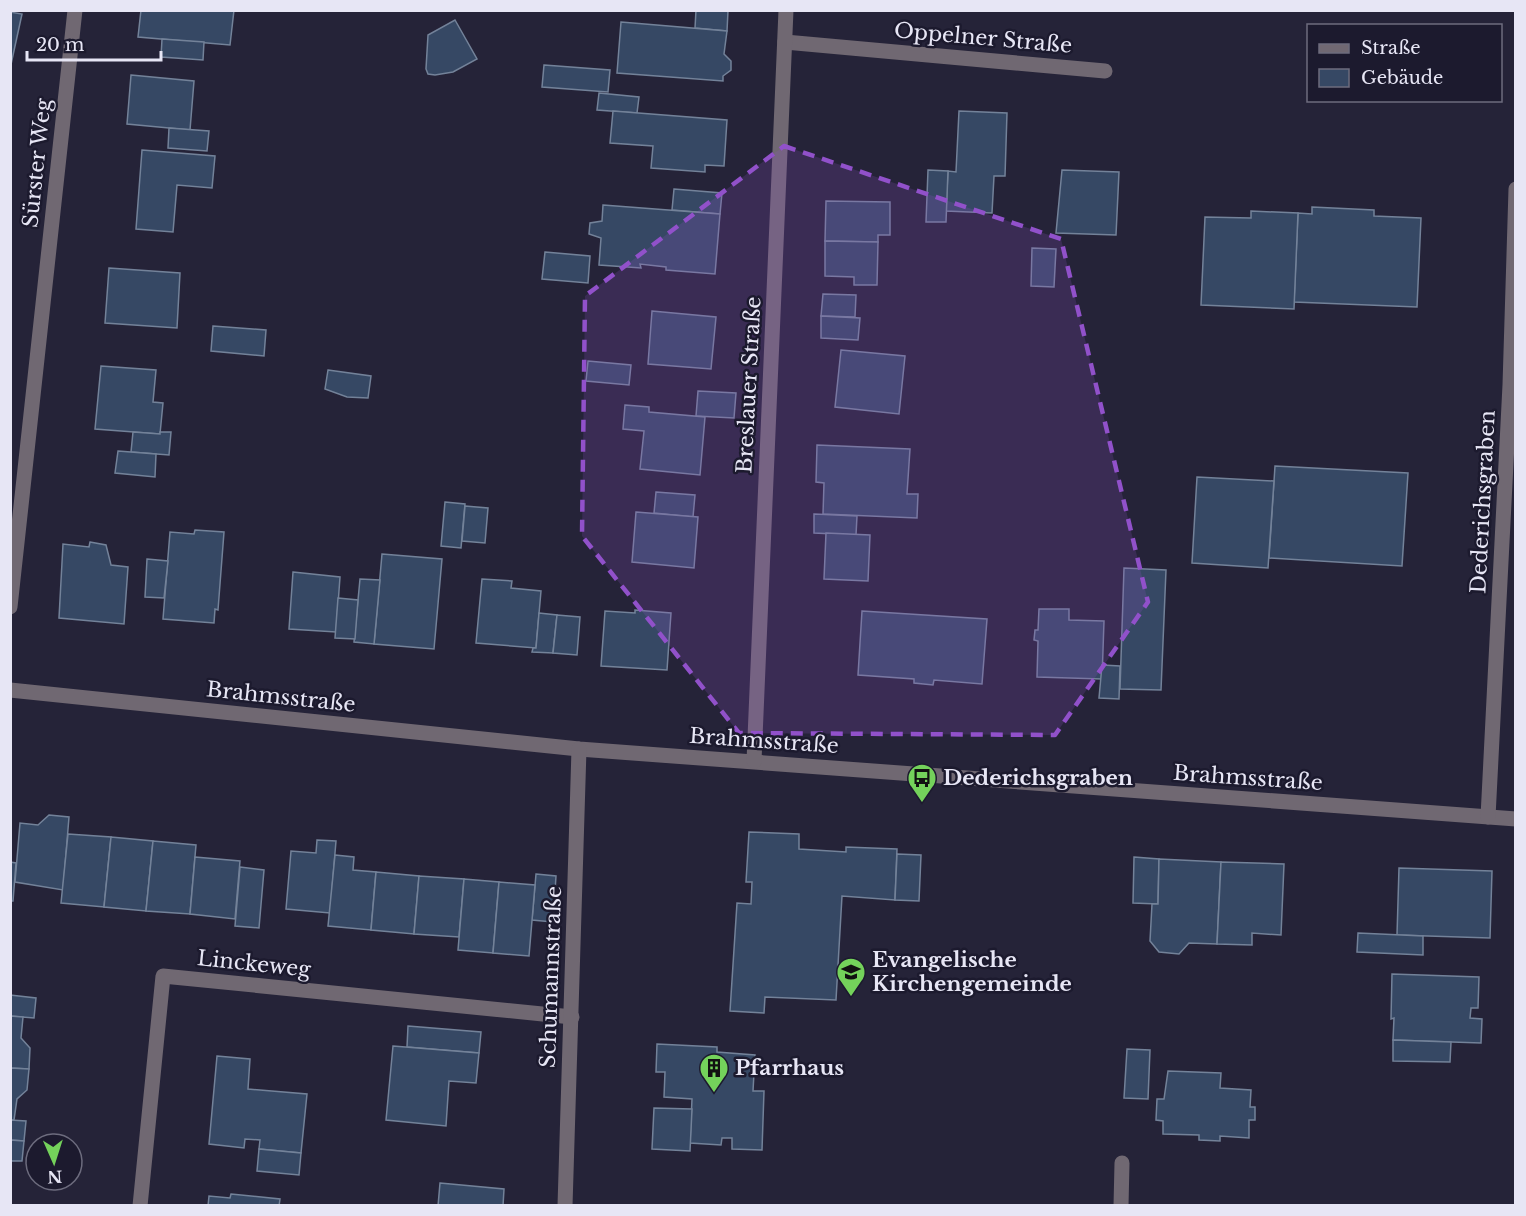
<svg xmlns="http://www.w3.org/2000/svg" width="1526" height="1216" viewBox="0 0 1526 1216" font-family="'Libre Baskerville',serif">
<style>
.building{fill:#364864;stroke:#738299;stroke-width:1.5}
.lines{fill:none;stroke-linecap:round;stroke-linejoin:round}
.minor{stroke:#706872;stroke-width:15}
.marked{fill:#9151ca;fill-opacity:0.2;stroke:#9151ca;stroke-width:4.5;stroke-dasharray:12 8;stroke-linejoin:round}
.labels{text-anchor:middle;stroke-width:5;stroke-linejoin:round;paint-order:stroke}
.street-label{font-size:21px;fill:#e7e6f5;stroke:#1c1a2e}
.poi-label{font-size:21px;font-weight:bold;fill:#e7e6f5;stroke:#1c1a2e;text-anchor:start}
</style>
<rect width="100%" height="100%" fill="#252338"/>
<g class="building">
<polygon points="141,10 234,10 230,45 138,37"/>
<polygon points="696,10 728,11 727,31 695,28"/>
<polygon points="10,12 22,14 10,69"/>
<polygon points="455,20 477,59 453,72 435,75 428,74 426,69 428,35"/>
<polygon points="621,22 727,31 724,54 731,61 731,70 723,76 723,81 617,73"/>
<polygon points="162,39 204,42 203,60 161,57"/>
<polygon points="544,65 610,70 608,92 542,87"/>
<polygon points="131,75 194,81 190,130 127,124"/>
<polygon points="599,93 639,97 637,113 597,110"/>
<polygon points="613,111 727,120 724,166 705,165 705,172 651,168 653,146 610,143"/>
<polygon points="959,111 1007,113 1005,176 994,176 992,213 946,211 948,171 956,172"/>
<polygon points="169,128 209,131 207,151 168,148"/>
<polygon points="142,150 215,156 212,188 177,185 173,232 136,229"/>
<polygon points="928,170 948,171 946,222 926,222"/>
<polygon points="1062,170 1119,172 1116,235 1056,233"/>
<polygon points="674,189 722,193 720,214 672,210"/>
<polygon points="826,201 890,202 890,235 878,235 878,242 825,241"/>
<polygon points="603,205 720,214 715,274 666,270 666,267 640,264 641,268 599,265 601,238 589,234 590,223 602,221"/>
<polygon points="1312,207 1374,210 1374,216 1421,218 1417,307 1294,302 1298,213 1312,214"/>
<polygon points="1251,211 1298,213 1294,309 1201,305 1205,217 1251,218"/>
<polygon points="825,241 878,242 877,285 854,285 854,277 825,276"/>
<polygon points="1032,248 1056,249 1054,287 1031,286"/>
<polygon points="545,252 590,256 588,283 542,279"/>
<polygon points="109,268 180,273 177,328 105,323"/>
<polygon points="823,294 856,295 855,317 821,316"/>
<polygon points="652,311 716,317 711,369 648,364"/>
<polygon points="821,316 860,318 858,340 821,338"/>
<polygon points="213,326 266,330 264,356 211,351"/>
<polygon points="841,350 905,356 899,414 835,407"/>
<polygon points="588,361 631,365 629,385 586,381"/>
<polygon points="101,366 156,370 153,402 163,403 160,434 95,429"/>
<polygon points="328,370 371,376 368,398 347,397 325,389"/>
<polygon points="698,391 736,393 734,418 696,416"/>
<polygon points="625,405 649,407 649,412 705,417 700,475 640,469 644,431 623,429"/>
<polygon points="133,432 160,434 160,432 171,432 169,455 131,452"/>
<polygon points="817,445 910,449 907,494 918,494 917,518 823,514 824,483 816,482"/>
<polygon points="118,451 156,454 155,477 115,473"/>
<polygon points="1275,466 1408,473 1402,566 1269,558"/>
<polygon points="1197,477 1274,481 1268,568 1192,563"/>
<polygon points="656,492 695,495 693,517 654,513"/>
<polygon points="445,502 465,504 461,548 441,546"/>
<polygon points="465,506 488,508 485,543 462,541"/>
<polygon points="636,512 698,517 694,568 632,562"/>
<polygon points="814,514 857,516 856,535 814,533"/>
<polygon points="195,530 224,532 218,610 215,609 214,623 163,619 170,532 194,534"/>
<polygon points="826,533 870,535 868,581 824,579"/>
<polygon points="90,542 106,545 111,565 128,567 124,624 59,618 63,544 89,547"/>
<polygon points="382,554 442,559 434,649 374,644"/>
<polygon points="147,559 168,561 164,598 145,597"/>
<polygon points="1124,568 1166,570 1161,690 1120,689"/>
<polygon points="293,572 340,577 336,632 289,629"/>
<polygon points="360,579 380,580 374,644 354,642"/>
<polygon points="482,579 512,581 511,588 541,591 536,648 476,643"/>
<polygon points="338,598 358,600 355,639 335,638"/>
<polygon points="1039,609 1069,609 1069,620 1104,621 1102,679 1037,677 1038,641 1034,640 1035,630 1038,630"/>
<polygon points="635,610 671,613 667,670 601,666 605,611 635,613"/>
<polygon points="862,611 987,619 982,684 934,680 933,685 914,683 914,679 858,675"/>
<polygon points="539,613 557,615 553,653 532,652 533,648 536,648"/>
<polygon points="557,615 580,617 577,655 553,653"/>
<polygon points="1102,665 1120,666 1119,699 1099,698"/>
<polygon points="49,815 69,817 63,890 15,882 20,823 38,825"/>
<polygon points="749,832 799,834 799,849 846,852 846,847 897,849 895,900 842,896 836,1000 765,997 764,1013 730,1011 737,903 751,904 752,882 746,882"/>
<polygon points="68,834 111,837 104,907 61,903"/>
<polygon points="111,837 153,841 146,911 104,907"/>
<polygon points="317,840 336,841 330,913 286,909 291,851 316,853"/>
<polygon points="153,841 196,845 190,914 146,911"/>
<polygon points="897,854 921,855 919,901 895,900"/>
<polygon points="335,855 354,857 353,870 376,872 371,930 328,926"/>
<polygon points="195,857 240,861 235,919 190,914"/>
<polygon points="1134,857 1159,859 1158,904 1133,903"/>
<polygon points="1159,859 1221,862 1217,944 1189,943 1179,954 1159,952 1150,941 1152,904 1158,904"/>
<polygon points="10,862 16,863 13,901 10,901"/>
<polygon points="1221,862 1284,864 1281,935 1252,933 1252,945 1217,944"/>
<polygon points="240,867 264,870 259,928 235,926"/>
<polygon points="1399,868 1492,871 1490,938 1397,935"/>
<polygon points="376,872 419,876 414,934 371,930"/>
<polygon points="536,874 556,876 553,922 532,920"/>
<polygon points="419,876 464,879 459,937 414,934"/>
<polygon points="464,879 499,882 493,953 458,950"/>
<polygon points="499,882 535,885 529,956 493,953"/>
<polygon points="1358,933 1423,936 1423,955 1357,952"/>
<polygon points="1392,974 1479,977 1478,1008 1471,1008 1470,1018 1482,1019 1481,1043 1393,1040 1394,1018 1391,1019"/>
<polygon points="10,995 36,998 34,1018 10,1016"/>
<polygon points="10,1016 23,1017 21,1038 30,1048 29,1069 10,1068"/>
<polygon points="408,1026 481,1032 479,1053 407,1047"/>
<polygon points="1393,1040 1451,1042 1450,1062 1393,1061"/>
<polygon points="657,1044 717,1047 717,1052 755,1055 753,1091 764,1091 762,1150 732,1149 732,1138 722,1138 721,1145 690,1143 692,1099 664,1097 665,1072 656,1072"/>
<polygon points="393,1046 479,1053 476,1083 449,1081 446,1126 386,1120"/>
<polygon points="1127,1049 1150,1050 1148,1099 1124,1098"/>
<polygon points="217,1056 250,1059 248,1089 307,1094 301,1153 259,1149 260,1140 245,1139 244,1148 209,1144"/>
<polygon points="10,1068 29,1069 27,1090 17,1099 14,1120 10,1120"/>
<polygon points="1168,1071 1221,1073 1220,1088 1251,1090 1250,1107 1255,1107 1255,1120 1249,1120 1249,1138 1220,1136 1220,1141 1199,1140 1199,1135 1163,1134 1163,1121 1156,1120 1157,1099 1164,1099"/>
<polygon points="654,1108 692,1109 690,1151 652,1149"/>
<polygon points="10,1120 26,1121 24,1141 10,1140"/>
<polygon points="10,1140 24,1141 22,1161 10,1161"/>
<polygon points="259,1149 301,1153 299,1175 257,1171"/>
<polygon points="440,1183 504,1189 503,1206 438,1206"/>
<polygon points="231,1194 280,1199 279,1206 208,1206 209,1196 230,1198"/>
</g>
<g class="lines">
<g class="minor">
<polyline points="785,42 1105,71"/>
<polyline points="10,607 75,10"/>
<polyline points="10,690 579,749 1516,819"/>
<polyline points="754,761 786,10"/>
<polyline points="1488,817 1510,385 1516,189"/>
<polyline points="140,1206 163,976 572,1017"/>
<polyline points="565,1206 579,749"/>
<polyline points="1121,1206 1122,1163"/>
</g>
</g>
<path class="marked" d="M784 146 1061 239 1148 602 1055 735 739 733 582 536 585 296Z"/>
<defs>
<g id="bus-pin" transform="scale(1.5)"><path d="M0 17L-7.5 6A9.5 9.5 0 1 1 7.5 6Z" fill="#74d25b" stroke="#1c1a2e"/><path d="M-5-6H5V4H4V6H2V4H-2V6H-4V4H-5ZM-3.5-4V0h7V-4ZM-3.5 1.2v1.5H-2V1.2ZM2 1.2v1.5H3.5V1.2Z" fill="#111"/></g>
<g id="school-pin" transform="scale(1.5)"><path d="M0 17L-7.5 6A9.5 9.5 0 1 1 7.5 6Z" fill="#74d25b" stroke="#1c1a2e"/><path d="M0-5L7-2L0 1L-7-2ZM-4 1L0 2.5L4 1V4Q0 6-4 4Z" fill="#111"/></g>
<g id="building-pin" transform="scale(1.5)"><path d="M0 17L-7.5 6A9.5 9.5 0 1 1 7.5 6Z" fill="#74d25b" stroke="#1c1a2e"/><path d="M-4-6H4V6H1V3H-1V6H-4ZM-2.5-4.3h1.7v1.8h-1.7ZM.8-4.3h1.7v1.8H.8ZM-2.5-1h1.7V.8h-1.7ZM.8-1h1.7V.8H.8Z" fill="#111"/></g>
</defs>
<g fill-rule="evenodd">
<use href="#bus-pin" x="922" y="778"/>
<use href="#school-pin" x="851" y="972"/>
<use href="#building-pin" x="714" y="1068"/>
</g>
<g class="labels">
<g class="street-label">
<text transform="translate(983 38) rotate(5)" y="7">Oppelner Straße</text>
<text transform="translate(37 163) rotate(-84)" y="7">Sürster Weg</text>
<text transform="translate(749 385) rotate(-87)" y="7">Breslauer Straße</text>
<text transform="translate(1483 502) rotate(-87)" y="7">Dederichsgraben</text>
<text transform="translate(281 697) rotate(6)" y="7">Brahmsstraße</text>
<text transform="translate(764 741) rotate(4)" y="7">Brahmsstraße</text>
<text transform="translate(1248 778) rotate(4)" y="7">Brahmsstraße</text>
<text transform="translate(254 964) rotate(6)" y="7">Linckeweg</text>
<text transform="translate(551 977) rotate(-88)" y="7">Schumannstraße</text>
</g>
<g class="poi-label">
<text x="943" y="785">Dederichsgraben</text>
<text x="872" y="967">Evangelische<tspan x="872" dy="24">Kirchengemeinde</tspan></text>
<text x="735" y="1075">Pfarrhaus</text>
</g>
</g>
<rect width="1526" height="1216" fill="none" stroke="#e7e6f5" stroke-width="24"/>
<rect x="1307" y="24" width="195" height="78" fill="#1c1a2e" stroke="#6d6c7e" stroke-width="1.5"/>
<rect x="1319" y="44" width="30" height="9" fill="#706872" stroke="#6d6c7e" stroke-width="1.5"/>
<text x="1361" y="54" font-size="18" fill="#e7e6f5">Straße</text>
<rect x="1319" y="69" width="30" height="18" fill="#364864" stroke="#6d6c7e" stroke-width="1.5"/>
<text x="1361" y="84" font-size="18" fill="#e7e6f5">Gebäude</text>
<g transform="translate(54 1162) rotate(177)"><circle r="28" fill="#1c1a2e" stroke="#6d6c7e" stroke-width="1.5"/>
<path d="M0-4.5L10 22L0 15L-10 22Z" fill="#74d25b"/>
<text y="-9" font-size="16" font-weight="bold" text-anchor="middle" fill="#e7e6f5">N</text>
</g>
<path d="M27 51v9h134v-9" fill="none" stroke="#e7e6f5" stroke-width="3"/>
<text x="36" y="51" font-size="18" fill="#e7e6f5" stroke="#1c1a2e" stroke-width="4.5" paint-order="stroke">20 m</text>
</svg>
